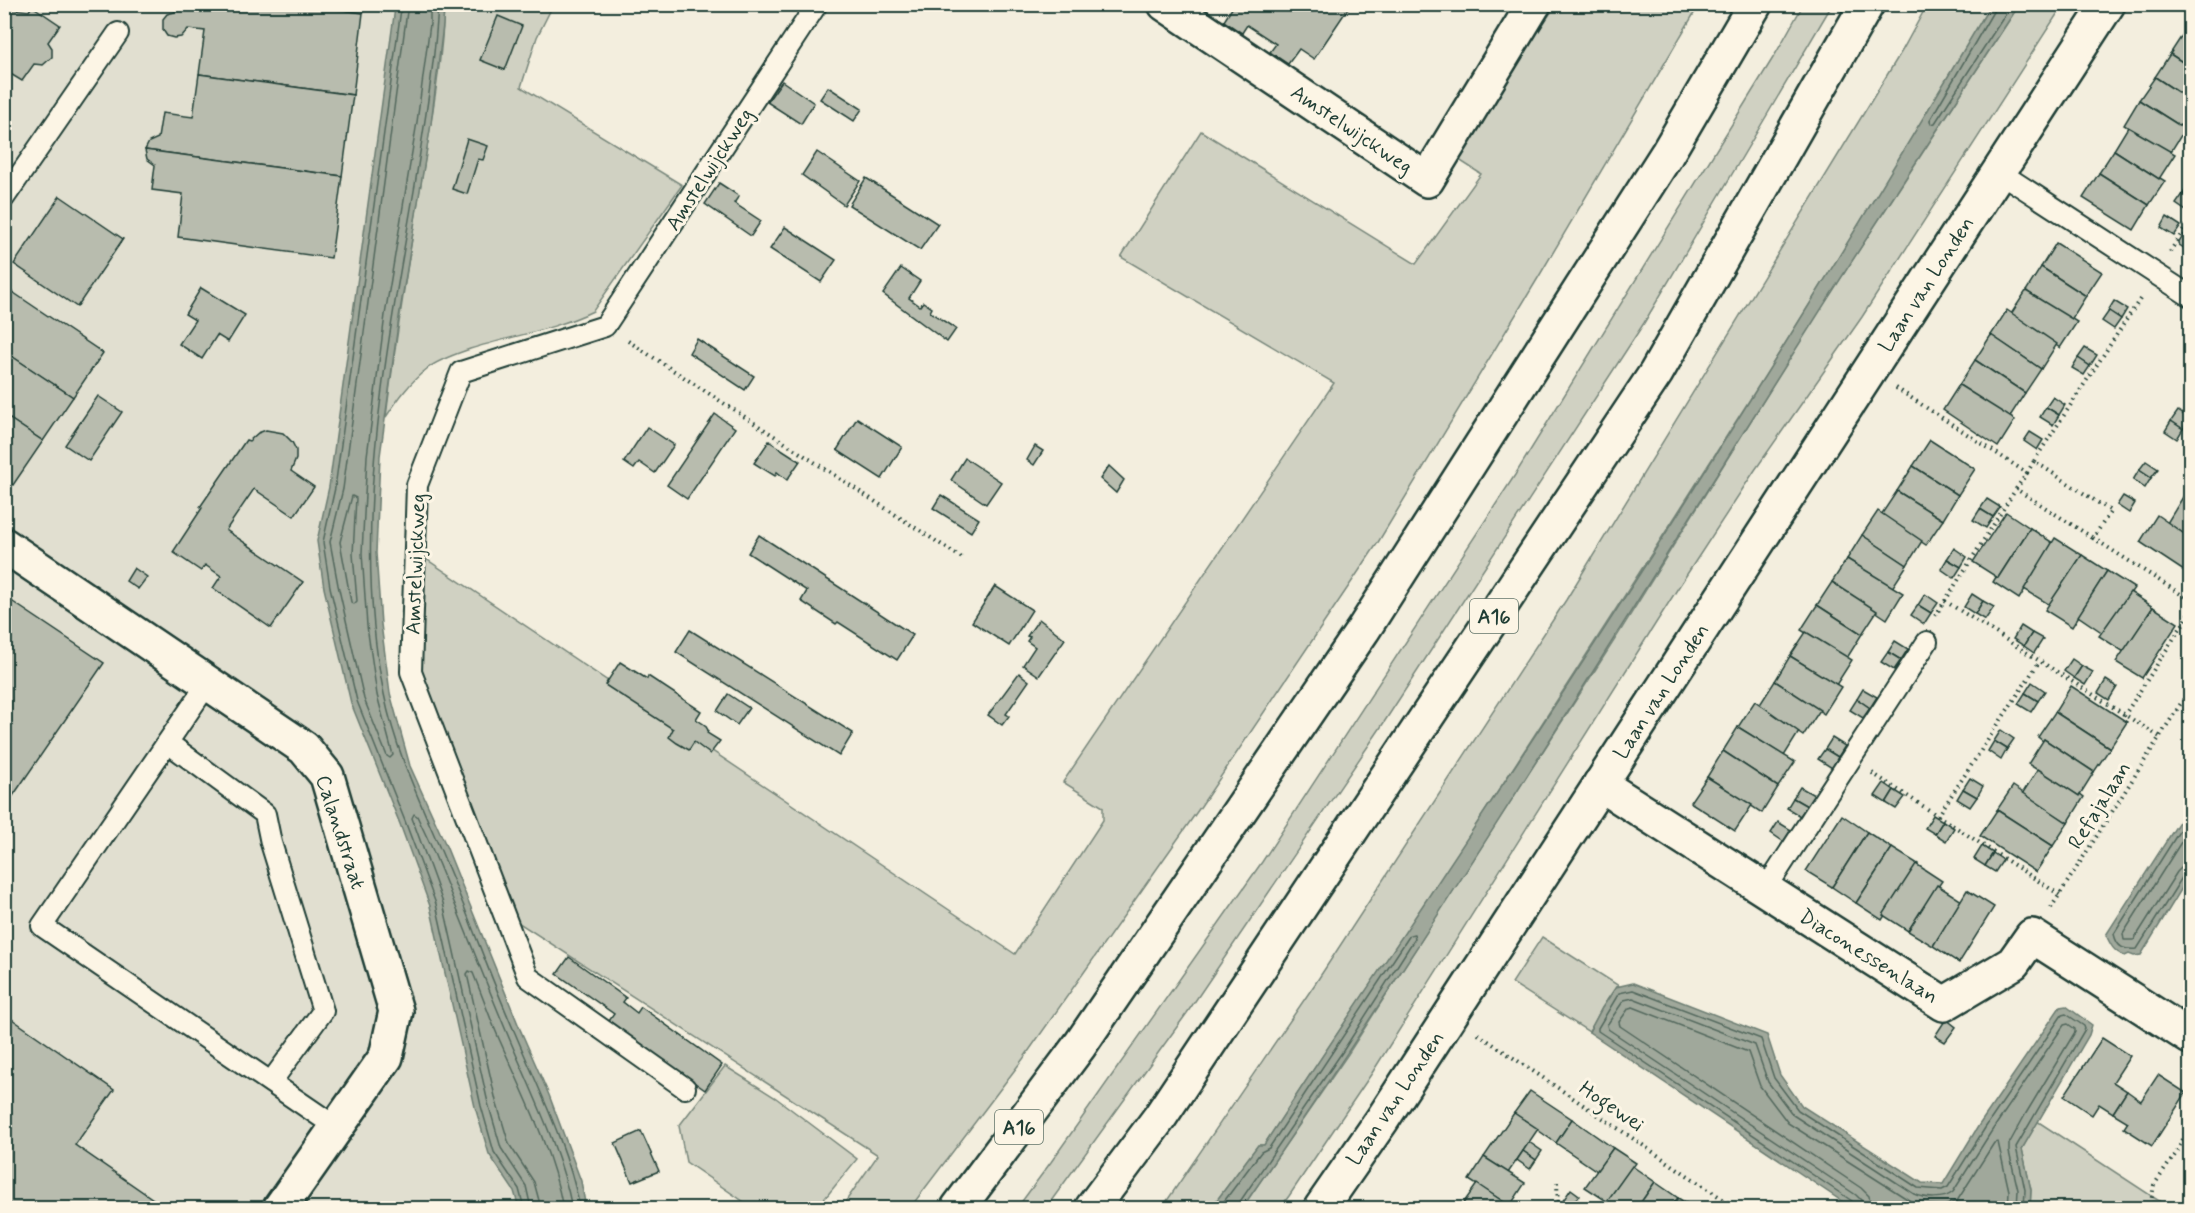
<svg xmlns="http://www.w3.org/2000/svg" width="2195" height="1213" viewBox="0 0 2195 1213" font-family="Mynerve,sans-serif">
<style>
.built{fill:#e1dfd0}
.green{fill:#d0d1c2;stroke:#78877b;stroke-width:1.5}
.water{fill:#a0a89b;stroke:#6c7d72;stroke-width:1.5}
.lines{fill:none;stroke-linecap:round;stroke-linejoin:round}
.shore{stroke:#53685d;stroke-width:1.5}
.building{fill:#b8bcae;stroke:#1f3d34;stroke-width:1.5}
.service-casing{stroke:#1f3d34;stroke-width:24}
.minor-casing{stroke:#1f3d34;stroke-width:38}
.tertiary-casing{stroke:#1f3d34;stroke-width:38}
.motorway-casing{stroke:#1f3d34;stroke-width:38}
.path{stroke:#1f3d34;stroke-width:4;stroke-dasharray:1.5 4.5;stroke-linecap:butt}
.service{stroke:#fcf5e5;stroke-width:20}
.minor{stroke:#fcf5e5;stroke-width:33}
.tertiary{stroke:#fcf5e5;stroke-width:33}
.motorway{stroke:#fcf5e5;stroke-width:33}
.labels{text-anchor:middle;stroke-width:6;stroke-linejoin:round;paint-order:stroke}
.shield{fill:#fcf5e5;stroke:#617469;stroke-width:1.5}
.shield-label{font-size:20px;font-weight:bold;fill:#1f3d34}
.street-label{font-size:21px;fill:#1f3d34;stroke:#fcf5e5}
</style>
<rect width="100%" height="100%" fill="#f3eede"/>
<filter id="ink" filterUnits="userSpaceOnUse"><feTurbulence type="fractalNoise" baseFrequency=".0167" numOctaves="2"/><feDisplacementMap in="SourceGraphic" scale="12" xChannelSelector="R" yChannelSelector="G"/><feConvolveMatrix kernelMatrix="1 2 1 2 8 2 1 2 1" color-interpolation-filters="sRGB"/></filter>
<g filter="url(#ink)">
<polygon class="built" points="5,5 390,5 395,7 362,678 546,1208 5,1208"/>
<g class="green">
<path d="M444 5H553L537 37 521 87 682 185 593 311C554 330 511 336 470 349 456 354 440 359 428 368 410 382 398 399 386 417 395 343 407 269 419 195 429 132 442 68 444 5Z"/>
<polygon points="1556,5 1699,5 1538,278 1377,544 1201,806 1023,1059 910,1208 841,1208 878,1155 516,921 435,749 417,649 417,553 1015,954 1103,820 1103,807 1063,782 1334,383 1121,257 1201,131 1416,264 1481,174 1453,156"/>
<polygon points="1803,5 1832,5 1644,323 1379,730 1187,1013 1046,1208 1017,1208 1051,1162 1262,862 1515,475 1776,53"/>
<path d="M1927 5H1991C1820 296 1636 579 1452 862 1390 957 1325 1050 1264 1145H1258L1211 1208H1162L1315 984 1566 600 1903 49Z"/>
<polygon points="2019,5 2063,5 1862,317 1755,470 1678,588 1372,1073 1289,1196 1280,1208 1242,1208 1348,1054 1619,633 1816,316"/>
<polygon points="1542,937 1619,986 1616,987 1602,1008 1589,1032 1512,983"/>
<polygon points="725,1066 776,1098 857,1159 817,1208 753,1208 686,1162 679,1126"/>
<polygon points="2037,1121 2170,1208 2030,1208 2031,1190 2022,1149"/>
</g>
<g class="water">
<path d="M1991 4 2019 5C1951 109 1882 213 1815 319 1626 617 1443 918 1242 1208H1211L1258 1145H1264C1324 1052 1387 960 1448 867 1636 585 1818 297 1991 4Z"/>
<polygon points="390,5 444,5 443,25 431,124 399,317 380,456 376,553 381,624 390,693 410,766 444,841 520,1029 549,1095 581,1181 586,1208 519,1208 514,1191 489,1154 475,1107 430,906 400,824 351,703 324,588 317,541 329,487 395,8"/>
<path d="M2190 769V875L2141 955 2134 956 2129 954 2125 956C2114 952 2111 946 2106 935L2182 817 2185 778Z"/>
<polygon points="1633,983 1767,1035 1780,1075 1802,1106 1922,1183 1943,1184 1979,1125 2060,1007 2066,1006 2092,1025 2089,1035 2022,1149 2031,1190 2030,1208 1852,1208 1589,1032 1602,1008 1616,987"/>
</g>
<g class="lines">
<g class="shore">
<polyline points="400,4 401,9 335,488 323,542 330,587 357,701 405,821 436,904 481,1106 494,1152 519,1189 524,1208"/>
<polyline points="408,4 343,489 330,542 338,585 364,699 387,756 390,758 393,755 377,695 367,626 362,553 367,456 385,315 417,122 430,24 430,4"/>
<path d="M438 4C435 65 424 125 415 185 387 349 350 529 384 694 397 758 425 811 449 870 472 924 491 979 515 1033 539 1090 568 1147 580 1208"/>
<polyline points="1995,4 1994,10 1930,120 1931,124 1935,123 2012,4"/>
<polygon points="352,496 356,498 353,554 357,601 354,604 351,602 340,542"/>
<path d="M2190 783 2187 819 2114 934C2117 948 2124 950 2137 949L2183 876 2190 873"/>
<polyline points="2190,828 2123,934 2124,940 2134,940 2177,872 2182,867 2190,866"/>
<path d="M531 1208 526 1186 501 1148 488 1103 443 903 412 818 414 814 417 816 431 846C457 908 481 971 507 1033 531 1091 560 1147 572 1208"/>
<path d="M541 1208 534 1182 509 1144 496 1101 467 974 469 971 473 973C482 995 490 1019 500 1041 524 1095 552 1150 563 1208"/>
<polyline points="1219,1208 1261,1152 1269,1148 1410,935 1414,934 1415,938 1343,1051 1239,1203 1238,1208"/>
<polyline points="1855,1208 1852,1201 1598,1031 1598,1028 1619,993 1633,990 1761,1039 1774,1078 1798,1110 1918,1188 1942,1190 1948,1187 1985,1128 2062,1015 2066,1014 2084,1026 2085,1029 2016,1147 2025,1190 2024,1208"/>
<path d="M1862 1208 1861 1200 1856 1195 1608 1029 1607 1025 1624 1000 1633 998 1755 1045 1768 1082 1793 1115 1914 1194C1925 1199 1944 1200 1953 1192L1991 1132 2064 1025 2068 1024 2075 1029V1032L2025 1115 2009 1144V1152L2018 1190 2017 1208"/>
<polyline points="1871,1208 1869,1196 1861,1188 1620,1026 1619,1022 1629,1008 1633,1007 1748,1052 1760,1086 1788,1123 1915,1204 1944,1206 1957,1201 1994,1143 1998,1142 2009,1191 2008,1208"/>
</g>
</g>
<g class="building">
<polygon points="176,4 299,4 363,13 353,95 199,74 205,31 188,29 181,37 174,38 167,36 163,30 163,19 167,14 175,12"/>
<polygon points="1233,4 1351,4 1314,59 1299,49 1288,64 1270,52 1276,44 1247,25 1242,33 1224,21 1234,5"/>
<polygon points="32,6 60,25 48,42 52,48 52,57 43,65 34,64 22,81 9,73 4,80 4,8 29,11"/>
<polygon points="498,16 522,26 505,70 480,60"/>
<polygon points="2185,31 2190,34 2190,67 2170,54"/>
<polygon points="2170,54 2190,67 2190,100 2155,77"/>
<polygon points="199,74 353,95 342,176 145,150 149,142 158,138 162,113 193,117"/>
<polygon points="2155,77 2190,100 2190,121 2185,129 2139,100"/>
<polygon points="782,81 814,103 801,124 767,102"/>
<polygon points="828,87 862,109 854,121 820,99"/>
<polygon points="2139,100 2185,129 2170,153 2124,125"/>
<polygon points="2128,127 2175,154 2159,179 2114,150"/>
<polygon points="467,139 488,146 483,160 478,159 467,194 452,189"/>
<polygon points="145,150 342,176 331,258 178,237 183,194 152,190 155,165 147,159"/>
<polygon points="2114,150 2159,179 2160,178 2165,181 2149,205 2099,173"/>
<polygon points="817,152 860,181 844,205 802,175"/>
<polygon points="2099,173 2149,205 2134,230 2083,198"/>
<polygon points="866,178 938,224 920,250 849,205"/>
<polygon points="719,183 739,196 734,203 761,221 751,236 705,204"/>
<polygon points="2189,184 2190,185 2190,199 2183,194"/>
<polygon points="2183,194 2190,199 2189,213 2176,204"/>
<polygon points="60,196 123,239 77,307 14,264"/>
<polygon points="2167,217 2181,226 2174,236 2161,228"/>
<polygon points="2190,225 2190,252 2178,244"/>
<polygon points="785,227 836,260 821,282 770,249"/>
<polygon points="2056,243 2102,272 2086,296 2041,267"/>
<polygon points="2041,267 2086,296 2071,320 2026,291"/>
<polygon points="901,268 920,281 909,298 920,306 923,302 932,308 930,312 956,329 947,342 883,294"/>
<polygon points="201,288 245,315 228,342 217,335 202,359 179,344 195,320 185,314"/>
<polygon points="11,291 103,353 73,397 4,351 4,301"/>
<polygon points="2026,291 2077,322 2060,348 2011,314"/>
<polygon points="2114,301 2127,309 2121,319 2108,311"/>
<polygon points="2007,310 2057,344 2041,369 1991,335"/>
<polygon points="2109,311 2121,319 2114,329 2102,321"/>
<polygon points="1991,335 2041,369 2025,393 1975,360"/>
<polygon points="697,339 754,376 745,390 689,353"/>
<polygon points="2085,348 2097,355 2090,366 2078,358"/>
<polygon points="4,351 73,397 43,441 4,415"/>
<polygon points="2078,358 2090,366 2084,375 2072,368"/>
<polygon points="1975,360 2025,393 2009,418 1959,385"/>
<polygon points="1959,385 2015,420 1998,447 1943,410"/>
<polygon points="98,396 122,412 89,461 65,445"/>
<polygon points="2053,397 2065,405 2059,415 2046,407"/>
<polygon points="2046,407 2059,415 2053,425 2040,417"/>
<polygon points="2178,411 2190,419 2183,429 2171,421"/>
<polygon points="715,414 735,428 687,499 667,485"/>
<polygon points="4,415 43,441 13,485 4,479"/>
<polygon points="857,418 902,447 882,479 837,450"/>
<polygon points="2171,421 2183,429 2177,439 2165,431"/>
<polygon points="647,427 674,445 655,473 639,462 634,469 624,462"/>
<polygon points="266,430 283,433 292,442 296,450 296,459 291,471 314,487 294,516 254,489 226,530 303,582 271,628 213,588 221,576 205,565 201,571 173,552 202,508 200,507 246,440 249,441 258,433"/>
<polygon points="2030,432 2043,440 2037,450 2024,441"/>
<polygon points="1930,440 1975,469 1958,495 1913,466"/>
<polygon points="769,441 800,461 787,480 777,472 775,476 754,463"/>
<polygon points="1035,446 1043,451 1034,465 1027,460"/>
<polygon points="965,458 1001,482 986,504 951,480"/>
<polygon points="2146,461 2158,469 2151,478 2139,470"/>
<polygon points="1109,466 1124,480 1116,493 1100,479"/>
<polygon points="1913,466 1958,495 1943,520 1897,491"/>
<polygon points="2139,470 2151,478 2145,488 2133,480"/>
<polygon points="1897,491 1943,520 1926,545 1881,515"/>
<polygon points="941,495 979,519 971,532 933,508"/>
<polygon points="2123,496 2135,503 2129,513 2117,505"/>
<polygon points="2183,497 2190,503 2190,538 2167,523"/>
<polygon points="1987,499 2000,507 1993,517 1980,509"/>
<polygon points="1980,509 1993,517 1986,528 1973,520"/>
<polygon points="1878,511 1922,541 1907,565 1862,535"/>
<polygon points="2006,512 2030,528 1998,578 1973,562"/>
<polygon points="2157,515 2190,538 2190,575 2140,542"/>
<polygon points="2030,528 2053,543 2019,599 1993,582 1996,577 1998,578"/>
<polygon points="759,535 913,635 897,660 838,622 836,624 801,601 807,591 748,553"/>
<polygon points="1862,535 1907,565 1892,588 1847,559"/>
<polygon points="2055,538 2082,555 2050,605 2024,589"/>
<polygon points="1954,548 1967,557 1961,567 1947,559"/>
<polygon points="2082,555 2107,571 2072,627 2045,610"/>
<polygon points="1847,559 1903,593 1887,619 1832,582"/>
<polygon points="1947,559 1961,567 1954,578 1941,569"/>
<polygon points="134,568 147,577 138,589 126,581"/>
<polygon points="2107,571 2134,588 2103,633 2078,616"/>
<polygon points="1832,582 1877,611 1862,634 1817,605"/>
<polygon points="995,586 1032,610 1009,646 972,622"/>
<polygon points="2130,592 2153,607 2124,652 2099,636"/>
<polygon points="1925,594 1938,603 1931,613 1918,605"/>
<polygon points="1972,594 1983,601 1975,614 1964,607"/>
<polygon points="4,596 104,663 4,809"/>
<polygon points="1983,601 1994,607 1985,620 1975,614"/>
<polygon points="1817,605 1862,634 1847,658 1801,630"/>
<polygon points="1918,605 1931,613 1924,624 1911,615"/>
<polygon points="2153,607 2178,623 2142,678 2116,662"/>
<polygon points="1039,619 1065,639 1039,676 1023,665 1035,647 1027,641 1030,637 1027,636"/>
<polygon points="2021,626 2032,633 2024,646 2013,639"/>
<polygon points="690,630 853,733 839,756 676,652"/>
<polygon points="1806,632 1852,660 1836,685 1790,656"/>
<polygon points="2032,633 2043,639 2034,653 2024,646"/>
<polygon points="1895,641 1908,649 1901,660 1888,652"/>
<polygon points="1888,652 1901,660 1894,670 1881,662"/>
<polygon points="1790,656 1841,687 1824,714 1775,681"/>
<polygon points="2072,659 2082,666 2074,678 2064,671"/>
<polygon points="620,662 647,679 648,676 701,711 696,719 705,725 708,730 707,733 720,741 710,754 694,742 689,750 677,743 669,737 673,729 605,685"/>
<polygon points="2082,666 2093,672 2085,685 2074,678"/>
<polygon points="1019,673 1029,681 1006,714 1009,716 1002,725 988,715"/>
<polygon points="2106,680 2117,687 2109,700 2098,693"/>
<polygon points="1775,681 1820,710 1803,736 1759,706"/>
<polygon points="2032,682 2045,691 2038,701 2025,693"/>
<polygon points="2071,686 2127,722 2110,748 2055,712"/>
<polygon points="1863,689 1877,697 1870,708 1857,699"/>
<polygon points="2025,693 2038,701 2031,712 2018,704"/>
<polygon points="728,694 749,708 737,725 717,711"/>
<polygon points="1857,699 1870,708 1863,718 1850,710"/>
<polygon points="1755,701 1799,732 1784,756 1738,727"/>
<polygon points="2055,712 2110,748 2094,772 2044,739 2043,741 2038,737"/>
<polygon points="1738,727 1795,762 1778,787 1723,751"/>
<polygon points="2001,730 2014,739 2007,749 1994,741"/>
<polygon points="1832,738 1845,746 1838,757 1825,749"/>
<polygon points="2044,739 2094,772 2079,796 2028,764"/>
<polygon points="1994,741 2007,749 2001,760 1988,751"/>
<polygon points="1825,749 1838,757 1832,768 1818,759"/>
<polygon points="1723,751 1778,787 1762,813 1707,777"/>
<polygon points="2038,769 2079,796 2080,794 2084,797 2068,823 2022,794"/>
<polygon points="1707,777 1752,805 1735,831 1690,802"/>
<polygon points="1970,778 1983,786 1977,797 1963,789"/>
<polygon points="1884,783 1894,790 1886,803 1875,796"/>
<polygon points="2013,786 2068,823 2053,846 1997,810"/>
<polygon points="1800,787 1814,795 1807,806 1793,798"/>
<polygon points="1963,789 1977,797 1970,807 1957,799"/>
<polygon points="1894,790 1905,797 1896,809 1886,803"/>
<polygon points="1793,798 1807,806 1800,816 1787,808"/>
<polygon points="1997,810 2053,846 2036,872 1980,836"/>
<polygon points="1842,815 1867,832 1832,887 1806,871"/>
<polygon points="1933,815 1943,821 1935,834 1925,828"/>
<polygon points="1943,821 1954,828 1946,841 1935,834"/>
<polygon points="1778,822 1791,830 1784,842 1771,833"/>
<polygon points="1867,832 1892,848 1856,903 1832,887"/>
<polygon points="1982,846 1993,853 1985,866 1974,859"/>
<polygon points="1892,848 1918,864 1882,920 1856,903"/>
<polygon points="1993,853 2003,860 1995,872 1985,866"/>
<polygon points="1916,864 1942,881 1908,931 1883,915"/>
<polygon points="1937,885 1962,901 1933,946 1908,931"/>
<polygon points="1967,890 1994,907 1959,963 1933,946"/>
<polygon points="569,957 626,998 623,1002 637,1013 641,1007 722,1065 705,1090 609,1021 614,1014 557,974"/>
<polygon points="9,1017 114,1090 75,1145 166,1208 4,1208 4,1023"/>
<polygon points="1946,1019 1956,1027 1945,1042 1935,1036"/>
<polygon points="2102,1038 2130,1056 2113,1082 2127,1091 2113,1113 2099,1104 2092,1115 2064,1096"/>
<polygon points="2158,1075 2186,1093 2152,1146 2124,1128 2128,1122 2113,1113 2127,1091 2141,1101"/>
<polygon points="1530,1091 1572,1119 1556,1143 1514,1113"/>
<polygon points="1514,1113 1538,1129 1508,1173 1484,1157"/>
<polygon points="1572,1119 1613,1148 1597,1171 1556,1143"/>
<polygon points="641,1131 659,1171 632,1182 615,1143"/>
<polygon points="1529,1142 1542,1151 1536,1160 1523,1151"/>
<polygon points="1613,1148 1636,1163 1608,1202 1585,1187"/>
<polygon points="1523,1151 1536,1160 1530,1169 1517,1160"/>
<polygon points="1484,1157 1525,1183 1510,1206 1469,1180"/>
<polygon points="1632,1166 1655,1182 1637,1208 1602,1208"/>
<polygon points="1655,1182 1678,1198 1670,1208 1637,1208"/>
<polygon points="1477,1184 1510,1206 1515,1208 1467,1208 1462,1205"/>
<polygon points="1571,1189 1579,1195 1570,1208 1562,1202"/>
<polygon points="1678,1198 1694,1208 1670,1208"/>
</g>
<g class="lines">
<g class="service-casing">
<g id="service">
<polyline points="1999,172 2190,296"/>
<polyline points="4,198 118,33"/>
<polyline points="208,683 42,926 336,1127"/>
<polyline points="168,743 265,814 271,843 323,1011 271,1082"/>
<polyline points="1765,890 1927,642"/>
<polyline points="685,1088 528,977 411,672 417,485 461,372 605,326 817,4"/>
</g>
</g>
<g class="minor-casing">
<g id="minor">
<polyline points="1165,4 1427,180 1534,4"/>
<polyline points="4,545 304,748 327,776 396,1011 386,1057 280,1208"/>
<polyline points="1600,784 1944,1004 2013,963 2032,936 2190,1037"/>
</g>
</g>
<g class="tertiary-casing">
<polyline id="tertiary" points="1321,1208 1382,1120 2108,4"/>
</g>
<g class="motorway-casing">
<g id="motorway">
<polyline points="958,1208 1080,1045 1363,630 1667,154 1755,4"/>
<polyline points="1092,1208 1160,1117 1656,373 1867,4"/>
</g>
</g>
<g class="path">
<polyline points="2170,252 2190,220"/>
<polyline points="628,341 962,558"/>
<polyline points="1896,388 2027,473 2016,489 2093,538"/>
<polyline points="2034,461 2142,296"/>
<polyline points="2027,473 2034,461 2111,511 2093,538 2190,600"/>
<polyline points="1945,601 2016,489"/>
<polyline points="1935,616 1945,601 2160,737"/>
<polyline points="2124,716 2190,613"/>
<polyline points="1872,773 2060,895"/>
<polyline points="1938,816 2039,662"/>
<polyline points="2051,908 2190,689"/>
<polyline points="1478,1034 1736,1208"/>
<polyline points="1557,1182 1558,1208"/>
<polyline points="2156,1208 2151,1202 2154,1185 2177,1152 2190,1124"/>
</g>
<use href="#service" class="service"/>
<use href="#minor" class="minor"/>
<use href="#tertiary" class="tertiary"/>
<use href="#motorway" class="motorway"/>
</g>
</g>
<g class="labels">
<g class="shield">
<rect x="1470" y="599" width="48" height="34" rx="4.5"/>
<rect x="995" y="1110" width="48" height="34" rx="4.5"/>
</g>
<g class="shield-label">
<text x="1494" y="623">A16</text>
<text x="1019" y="1134">A16</text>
</g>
<g class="street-label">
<text transform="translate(1352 129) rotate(34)" y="7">Amstelwijckweg</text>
<text transform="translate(709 169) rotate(-57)" y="7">Amstelwijckweg</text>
<text transform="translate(1926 284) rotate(-57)" y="7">Laan van Londen</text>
<text transform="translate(415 564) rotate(-88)" y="7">Amstelwijckweg</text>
<text transform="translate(1661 691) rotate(-57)" y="7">Laan van Londen</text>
<text transform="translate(2099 805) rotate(-58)" y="7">Refajalaan</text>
<text transform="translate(341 832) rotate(72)" y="7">Calandstraat</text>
<text transform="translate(1869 956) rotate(32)" y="7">Diaconessenlaan</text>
<text transform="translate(1395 1098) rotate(-56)" y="7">Laan van Londen</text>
<text transform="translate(1612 1106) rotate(34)" y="7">Hogewei</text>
</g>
</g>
<rect width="2195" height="1213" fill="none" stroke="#fcf5e5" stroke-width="24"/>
<rect x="12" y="12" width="2171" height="1189" fill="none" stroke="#1f3d34" stroke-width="2" filter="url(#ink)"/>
</svg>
